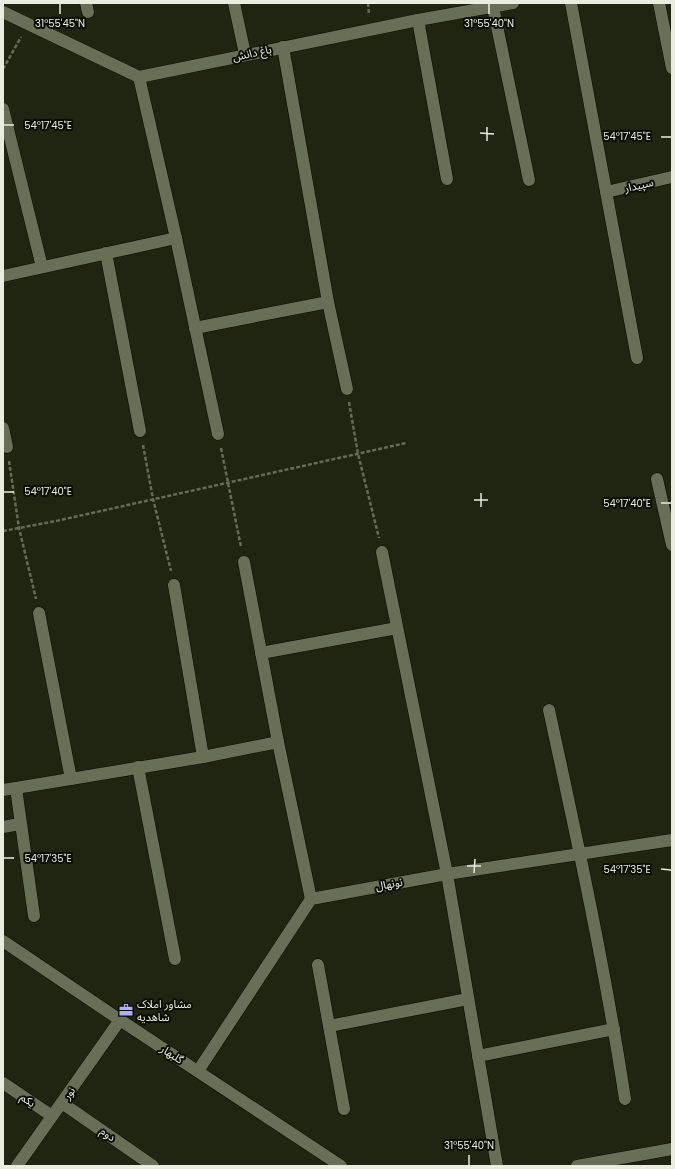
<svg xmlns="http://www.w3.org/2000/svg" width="675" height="1169" viewBox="0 0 675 1169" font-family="Poppins,'Noto Sans Arabic',sans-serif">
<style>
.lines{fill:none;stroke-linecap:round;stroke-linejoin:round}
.minor-casing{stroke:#090e00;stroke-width:13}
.path{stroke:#656b58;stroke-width:2.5;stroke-dasharray:4 2;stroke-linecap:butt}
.minor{stroke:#686f57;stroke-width:12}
.ticks{fill:none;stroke:#e8eddf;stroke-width:1.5}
.labels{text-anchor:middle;stroke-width:4;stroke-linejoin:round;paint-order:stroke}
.street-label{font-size:11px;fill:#e8eddf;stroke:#0a0d05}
.poi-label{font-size:11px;fill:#e8eddf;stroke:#0a0d05;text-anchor:start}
.ticks-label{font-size:10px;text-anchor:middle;fill:#e8eddf;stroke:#0a0d05;stroke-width:4;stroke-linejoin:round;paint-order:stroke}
</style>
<rect width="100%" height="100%" fill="#1f2510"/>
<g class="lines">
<g class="minor-casing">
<g id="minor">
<polyline points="86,3 88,12"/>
<polyline points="234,3 245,54"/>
<polyline points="571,3 637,358"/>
<polyline points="659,3 672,68"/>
<polyline points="493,7 529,180"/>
<polyline points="3,12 139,77 418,20 513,3"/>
<polyline points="418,20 447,179"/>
<polyline points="139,77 176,238 218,434"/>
<polyline points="3,109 42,267"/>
<polyline points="606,192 672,177"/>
<polyline points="106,253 140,431"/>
<polyline points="3,276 176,238"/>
<polyline points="328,302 347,389"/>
<polyline points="195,328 328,302 283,47"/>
<polyline points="3,428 7,447"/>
<polyline points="657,479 672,545"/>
<polyline points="382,552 447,874 497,1166"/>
<polyline points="244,562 278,742"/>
<polyline points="174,585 203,757"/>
<polyline points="39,613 71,779"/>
<polyline points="261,653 397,628"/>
<path d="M549 710C577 839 605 968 625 1099"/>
<polyline points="138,767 175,959"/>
<polyline points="16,788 203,757 278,742 311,899"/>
<polyline points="3,790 16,788 34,916"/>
<polyline points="3,827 20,824"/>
<polyline points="3,941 120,1020 341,1166"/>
<polyline points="318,965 344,1109"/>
<polyline points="329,1026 468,999"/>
<polyline points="478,1056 614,1029"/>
<polyline points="198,1071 311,899 447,874 672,840"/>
<polyline points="3,1083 52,1116"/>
<polyline points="62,1103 153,1166"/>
<polyline points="17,1166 120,1020"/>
<polyline points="577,1166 672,1149"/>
</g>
</g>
<g class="path">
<polyline points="368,3 369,15"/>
<polyline points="3,69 21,37"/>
<polyline points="349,402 358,454 379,538"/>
<polyline points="143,445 153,499 171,571"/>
<polyline points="221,448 241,547"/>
<polyline points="9,461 19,528 36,599"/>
<polyline points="3,531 56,521 406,443"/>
</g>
<use href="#minor" class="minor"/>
</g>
<path class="ticks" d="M60 14V4M489 14V4M4 125H14M480 133 494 134M661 137H671M487 141V127M4 492H14M474 500H488M661 503H671M481 507V493M4 858H14M467 866H481M661 869 671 870M474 873 475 859M469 1165V1155"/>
<defs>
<g id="office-bare" transform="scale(1.08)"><path d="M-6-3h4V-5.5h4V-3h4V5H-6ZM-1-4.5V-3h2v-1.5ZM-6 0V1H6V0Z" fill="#adaffb" stroke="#0a0d05" stroke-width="2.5" paint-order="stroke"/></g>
</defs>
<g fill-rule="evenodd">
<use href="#office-bare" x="126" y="1010"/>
</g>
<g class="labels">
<g class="street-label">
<text transform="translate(252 53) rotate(-12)" y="4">باغ دانش</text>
<text transform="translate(639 185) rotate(-13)" y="4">سپیدار</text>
<text transform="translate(389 884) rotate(-10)" y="4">نونهال</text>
<text transform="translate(172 1054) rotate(33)" y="4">گلبهار</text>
<text transform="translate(69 1093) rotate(-55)" y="4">نور</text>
<text transform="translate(28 1100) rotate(34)" y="4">یکم</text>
<text transform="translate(108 1134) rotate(35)" y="4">دوم</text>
</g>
<g class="poi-label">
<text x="137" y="1008">مشاور املاک<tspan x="137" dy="13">شاهدیه</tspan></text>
</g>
</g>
<g class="ticks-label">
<text x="60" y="27">31°55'45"N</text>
<text x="489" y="27">31°55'40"N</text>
<text x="48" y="129">54°17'45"E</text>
<text x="627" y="140">54°17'45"E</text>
<text x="48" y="495">54°17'40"E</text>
<text x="627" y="507">54°17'40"E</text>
<text x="48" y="862">54°17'35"E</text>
<text x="627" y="873">54°17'35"E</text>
<text x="469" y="1149">31°55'40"N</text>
</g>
<rect width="675" height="1169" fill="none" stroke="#e8eddf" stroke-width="8"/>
</svg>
